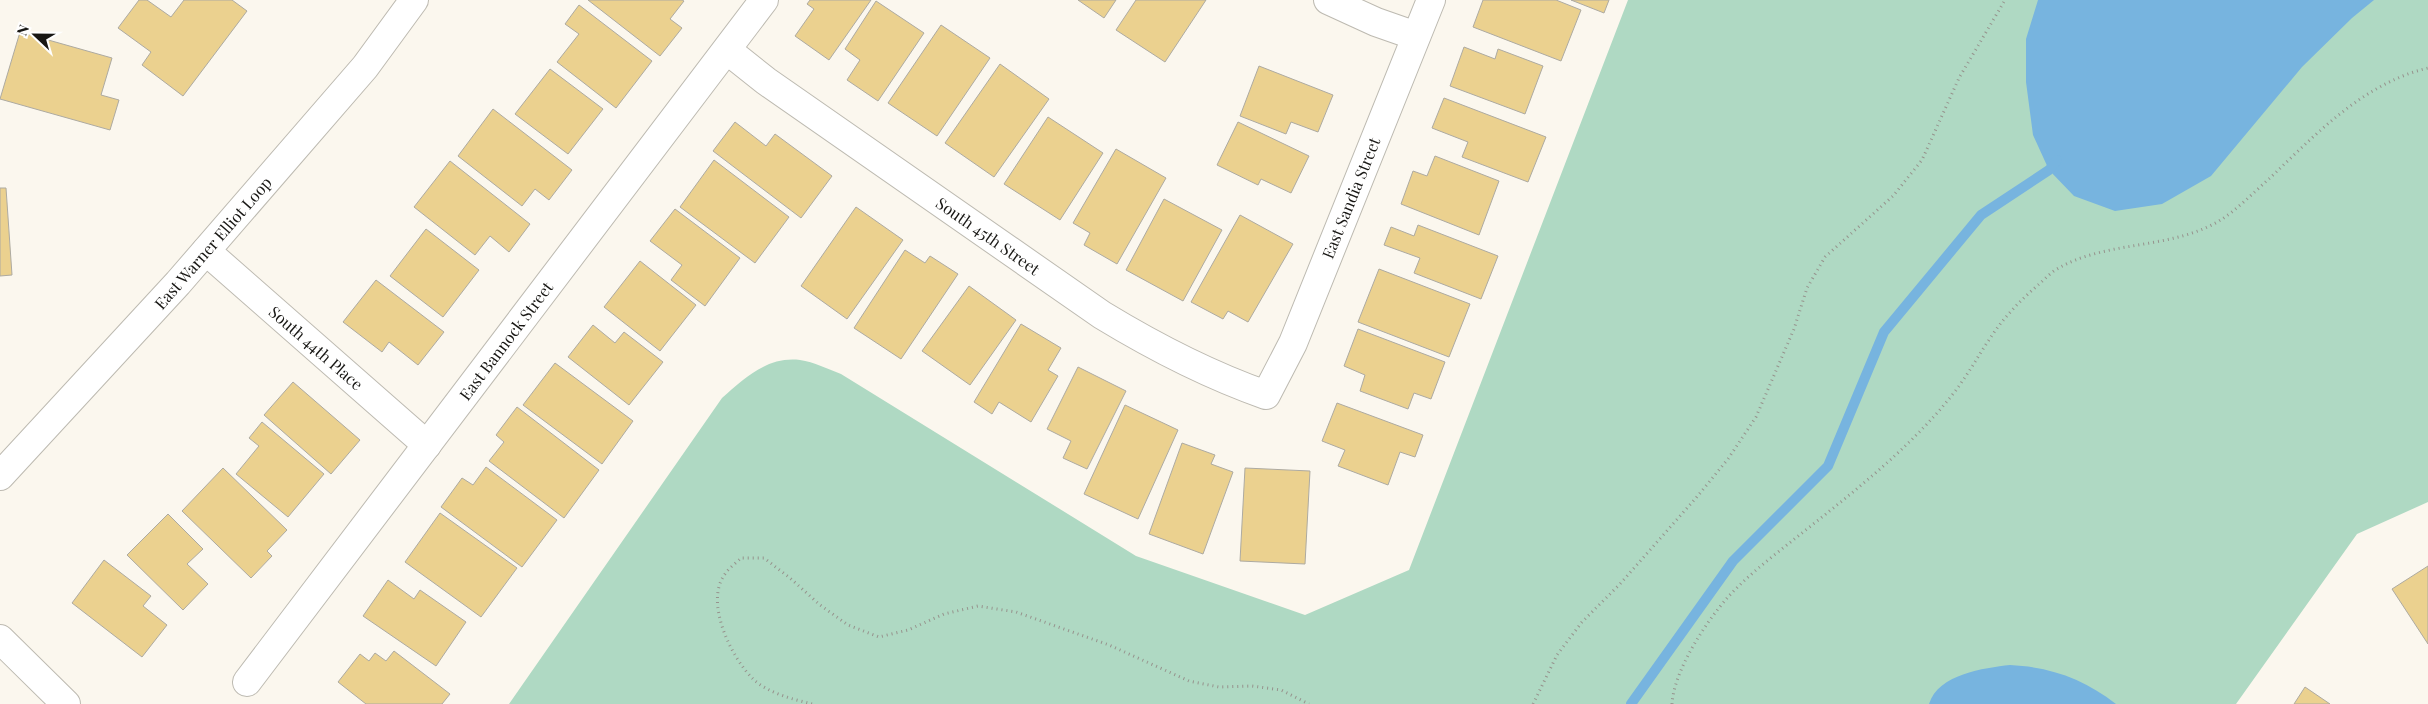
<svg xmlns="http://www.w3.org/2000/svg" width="2428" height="704" viewBox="0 0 2428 704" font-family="'Playfair Display',serif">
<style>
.green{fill:#afd9c3}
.water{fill:#77b4df}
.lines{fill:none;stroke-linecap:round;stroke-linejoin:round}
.stream{stroke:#77b4df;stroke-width:10}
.building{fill:#ebd18f;stroke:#adaaa1}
.street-casing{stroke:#bdbab1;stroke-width:30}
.secondary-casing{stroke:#bdbab1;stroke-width:30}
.path{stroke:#96938d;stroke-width:3;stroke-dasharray:1 4;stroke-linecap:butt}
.street{stroke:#fff;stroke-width:28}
.secondary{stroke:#fff;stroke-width:28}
.labels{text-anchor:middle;stroke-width:4;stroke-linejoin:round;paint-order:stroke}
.street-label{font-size:16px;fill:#181714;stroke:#fff}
</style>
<rect width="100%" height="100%" fill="#fbf7ee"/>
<path class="green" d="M1628 0H2428V502L2357 534 2236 704H509L722 398C744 378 768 356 800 360 814 362 828 369 841 374L1136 556 1305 615 1409 570Z"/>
<g class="water">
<polygon points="2038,0 2374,0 2352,18 2302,67 2211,176 2162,204 2115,211 2074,196 2049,170 2033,135 2026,82 2026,39"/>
<path d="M2010 665C2051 667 2084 679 2116 704H1929C1938 674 1984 668 2010 665Z"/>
</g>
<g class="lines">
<polyline class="stream" points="1631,704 1733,561 1828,466 1884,332 1981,215 2049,170 2057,160"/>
</g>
<g class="building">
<polygon points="139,0 147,0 171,17 184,0 232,0 247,11 183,96 142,65 151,52 118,28"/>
<polygon points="588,0 682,0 684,1 670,19 682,28 660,56"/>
<polygon points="810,0 871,0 829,60 795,36 814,9 807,4"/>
<polygon points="1078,0 1116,0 1104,18"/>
<polygon points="1136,0 1206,0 1165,62 1116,30"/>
<polygon points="1483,0 1556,0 1581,10 1561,61 1473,27"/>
<polygon points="1571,0 1609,0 1604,13"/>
<polygon points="876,1 924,33 878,101 847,80 860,60 845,49"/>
<polygon points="579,5 652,61 616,108 557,62 579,34 565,24"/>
<polygon points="941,25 990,58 937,136 888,103"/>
<polygon points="20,32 112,58 101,95 119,100 110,130 0,99"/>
<polygon points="1464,47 1495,59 1498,49 1543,66 1525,114 1450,86"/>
<polygon points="1000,64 1049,99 994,177 945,143"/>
<polygon points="1259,66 1333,95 1318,132 1291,122 1286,134 1240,116"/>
<polygon points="550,69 603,109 568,154 515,114"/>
<polygon points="1444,98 1546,137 1528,182 1462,157 1468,142 1432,128"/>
<polygon points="493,109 572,170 549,200 535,189 522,206 458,156"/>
<polygon points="1048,117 1103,153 1060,220 1004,184"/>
<polygon points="735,122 766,146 775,134 832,176 801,218 713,151"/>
<polygon points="1238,122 1309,156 1291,193 1261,179 1258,185 1217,165"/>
<polygon points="1116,149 1166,178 1117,264 1084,245 1090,233 1073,223"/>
<polygon points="1435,156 1499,181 1479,235 1401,204 1413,171 1427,176"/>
<polygon points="714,160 789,217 755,263 680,207"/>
<polygon points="450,161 530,224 509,252 490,236 475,255 414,207"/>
<polygon points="0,188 6,188 12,275 0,276"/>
<polygon points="1164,199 1222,230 1183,301 1126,270"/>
<polygon points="856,207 903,240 847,319 801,286"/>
<polygon points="675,209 740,258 705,306 671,280 682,265 650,241"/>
<polygon points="1240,215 1293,244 1248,322 1228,311 1223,319 1191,302"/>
<polygon points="1418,225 1498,256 1481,299 1414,273 1420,258 1384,245 1391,227 1414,236"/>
<polygon points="426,229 479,270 443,317 390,276"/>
<polygon points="905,250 925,263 930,256 958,274 901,359 854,328"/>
<polygon points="640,261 696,305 660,351 604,307"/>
<polygon points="1379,269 1470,304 1449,357 1358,322"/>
<polygon points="376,280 444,332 418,365 389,342 382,352 343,322"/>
<polygon points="969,286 1016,320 970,385 922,351"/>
<polygon points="1021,324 1061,348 1048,370 1058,376 1031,422 999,402 992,414 974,402"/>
<polygon points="593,325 615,343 624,332 663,362 629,405 568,357"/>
<polygon points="1358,329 1445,362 1431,399 1414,393 1408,409 1360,391 1365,375 1344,366"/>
<polygon points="555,363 633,421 602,464 523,405"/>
<polygon points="1078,367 1126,391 1087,469 1063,458 1071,441 1047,429"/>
<polygon points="293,382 360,440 331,474 264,415"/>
<polygon points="1337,403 1423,435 1415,457 1400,452 1388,485 1338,466 1345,450 1322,441"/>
<polygon points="1125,405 1178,430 1138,519 1084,494"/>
<polygon points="517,407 599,470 564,518 489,461 504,442 496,435"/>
<polygon points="262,422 324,474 288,517 236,474 259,446 249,438"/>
<polygon points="1182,443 1215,455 1211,464 1233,472 1203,554 1149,534"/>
<polygon points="486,467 557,520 522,567 441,507 462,478 473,485"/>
<polygon points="223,468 287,530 267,551 272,556 251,578 182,511"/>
<polygon points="1245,468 1310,471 1305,564 1240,561"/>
<polygon points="440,513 517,568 481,617 405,562"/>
<polygon points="168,514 203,549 187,564 208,584 183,610 127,555"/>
<polygon points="104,560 151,596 143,606 167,625 142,657 72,603"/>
<polygon points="2428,566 2428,644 2392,589"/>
<polygon points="388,580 414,599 420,590 466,622 436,666 363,616"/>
<polygon points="394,651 450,694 442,704 366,704 338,682 360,654 369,661 375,653 386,661"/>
<polygon points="2305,687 2330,704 2294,704"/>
</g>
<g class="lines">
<g class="street-casing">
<g id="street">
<polyline points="1328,0 1376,22 1416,36"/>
<path d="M727 50 766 81 1102 315C1153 346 1209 375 1266 395L1293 343 1431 0"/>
<polyline points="206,251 427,445"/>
<polyline points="247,682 764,0"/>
</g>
</g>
<g class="secondary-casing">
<g id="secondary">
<polyline points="0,476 178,283 365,67 414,0"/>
<polyline points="0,639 66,704"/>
</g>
</g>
<g class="path">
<path d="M812 704C792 699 768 693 753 679 731 657 704 602 725 574 729 568 736 563 741 558H764L790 578 820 605 848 625 879 637 908 630 944 614 978 606 1016 612 1109 645 1189 681 1219 687 1252 686 1281 690 1309 704"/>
<polyline points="1533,704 1557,655 1582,622 1620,584 1696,498 1728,459 1756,417 1794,329 1807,288 1825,257 1893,196 1922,160 1959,78 2005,0"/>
<path d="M1672 704C1674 670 1706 622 1728 597 1750 573 1777 553 1802 533 1856 490 1910 448 1953 394 1968 375 1979 354 1993 334 2005 316 2021 300 2038 285 2044 280 2050 273 2057 269 2106 240 2170 250 2219 221 2237 210 2254 192 2270 178 2316 134 2364 83 2428 68"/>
</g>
<use href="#street" class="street"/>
<use href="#secondary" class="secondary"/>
</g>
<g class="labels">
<g class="street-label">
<text transform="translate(1351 198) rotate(-68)" y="6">East Sandia Street</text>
<text transform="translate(988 236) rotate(35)" y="6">South 45th Street</text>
<text transform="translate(213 243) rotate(-49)" y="6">East Warner Elliot Loop</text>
<text transform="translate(506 341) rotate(-53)" y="6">East Bannock Street</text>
<text transform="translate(316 348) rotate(41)" y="6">South 44th Place</text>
</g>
</g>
<g transform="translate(35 35) rotate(292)" stroke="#ffffff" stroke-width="4" paint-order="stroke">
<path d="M0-4L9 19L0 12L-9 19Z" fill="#181714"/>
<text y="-8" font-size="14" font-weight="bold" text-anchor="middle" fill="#181714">N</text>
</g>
</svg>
